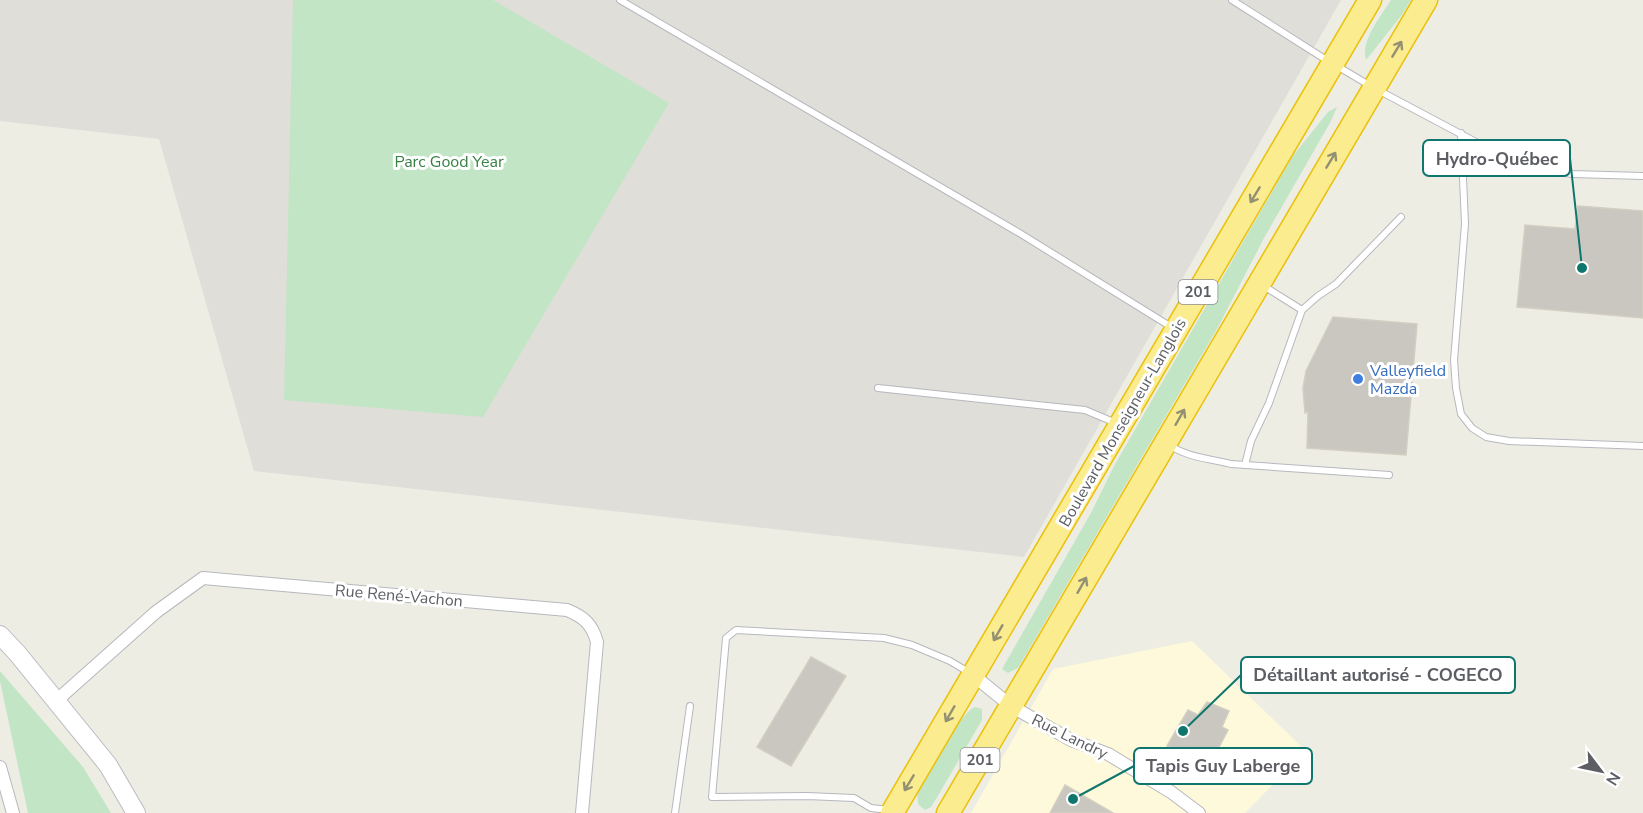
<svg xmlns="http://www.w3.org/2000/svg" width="1643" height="813" viewBox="0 0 1643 813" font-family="'Nunito Sans',sans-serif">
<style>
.commercial{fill:#fdf9da}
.industrial{fill:#e0ded8}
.green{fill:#c1e5c5}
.building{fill:#cac7c1;stroke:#d2cfc2;stroke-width:1.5}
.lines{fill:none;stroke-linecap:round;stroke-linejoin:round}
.lane-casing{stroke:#b6b8be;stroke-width:8}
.street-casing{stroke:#b6b8be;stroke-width:14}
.secondary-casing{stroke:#b9bbc1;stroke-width:20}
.highway-casing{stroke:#ebc007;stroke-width:25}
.lane{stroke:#fff;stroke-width:6}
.street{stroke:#fff;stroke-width:12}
.secondary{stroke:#fff;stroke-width:18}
.highway{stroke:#faec8f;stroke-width:22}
.oneway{stroke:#939073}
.shop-dot{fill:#3f7fe0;stroke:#fff;stroke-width:2}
.labels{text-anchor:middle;stroke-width:6;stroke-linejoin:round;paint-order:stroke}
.shield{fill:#fff;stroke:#8d8e92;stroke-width:1.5}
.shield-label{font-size:15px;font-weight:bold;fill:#5c5e64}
.park-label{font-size:16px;fill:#368143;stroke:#fff}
.shop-label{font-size:16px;fill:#366cbe;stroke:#fff;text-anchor:start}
.street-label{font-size:16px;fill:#5c5e64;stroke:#fff}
.leader{fill:none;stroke:#0f766e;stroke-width:2}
.callout-dot{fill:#0f766e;stroke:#fff;stroke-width:2}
.callout{fill:#fff;stroke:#0f766e;stroke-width:2}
.callout-label{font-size:18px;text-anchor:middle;font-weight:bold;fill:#5c5e64}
</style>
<rect width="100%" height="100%" fill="#eeede4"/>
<polygon class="commercial" points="1192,641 1306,751 1245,813 971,813 1053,669"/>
<polygon class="industrial" points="0,0 1341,0 1024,557 254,471 159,139 0,121"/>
<g class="green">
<polygon points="293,0 493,0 669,103 483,417 284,400"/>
<path d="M1391 0H1411L1401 16 1366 60C1360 41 1381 16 1391 0Z"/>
<polygon points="1337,107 1331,121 1264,238 1217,329 1018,668 1008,673 1002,669 1092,511 1114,466 1292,157 1328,112"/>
<polygon points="0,671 83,767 111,813 28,813 0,681"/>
<path d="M975 707 982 709V720L936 799 931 807 925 810 919 805C917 800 917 795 918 791 925 773 958 715 975 707Z"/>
</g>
<g class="building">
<polygon points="1578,206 1643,211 1643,318 1517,307 1525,225 1575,229"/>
<polygon points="1333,317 1417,324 1406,455 1307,448 1308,412 1305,413 1303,388 1306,371"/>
<polygon points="811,657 846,676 791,766 757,747"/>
<polygon points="1207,702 1229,711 1222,727 1228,730 1208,768 1167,746 1188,710 1198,715"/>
<polygon points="1065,785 1113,813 1050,813"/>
</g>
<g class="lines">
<g class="lane-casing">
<g id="lane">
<polyline points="620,0 1021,234 1173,328"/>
<polyline points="1232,0 1328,61"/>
<polyline points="1337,66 1369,85"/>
<polyline points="1378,90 1519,165 1572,174 1643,176"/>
<polyline points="1461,133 1465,224 1454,360 1456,388 1461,414 1472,428 1486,437 1509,441 1643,446"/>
<polyline points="1262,285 1302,310"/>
<polyline points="878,388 1085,410 1116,423"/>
<path d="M1169 445C1189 458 1208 458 1231 464L1389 475"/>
<polyline points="1245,465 1251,441 1269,403 1302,310 1318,296 1336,284 1401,217"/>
<polyline points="889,810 871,808 854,798 807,796 712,797 726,638 736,630 884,638 912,645 950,661 970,673"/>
<polyline points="675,813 690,706"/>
</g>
</g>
<g class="street-casing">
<g id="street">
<polyline points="973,675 1011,706 1071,740 1108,754 1171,792 1199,813"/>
<path d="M56 701 156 612 203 578 567 610C584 617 592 624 597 642L582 813"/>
<polyline points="0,767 13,813"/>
</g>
</g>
<g class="secondary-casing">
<polyline id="secondary" points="0,635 17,653 108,765 136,813"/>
</g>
<g class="highway-casing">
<g id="highway">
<polyline points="892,813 1370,0"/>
<polyline points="948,813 1426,0"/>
</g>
</g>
<use href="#lane" class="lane"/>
<use href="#street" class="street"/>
<use href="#secondary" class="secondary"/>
<use href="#highway" class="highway"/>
</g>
<defs><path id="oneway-shaft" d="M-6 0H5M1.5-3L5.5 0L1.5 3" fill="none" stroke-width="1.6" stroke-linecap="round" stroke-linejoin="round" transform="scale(1.5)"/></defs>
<g class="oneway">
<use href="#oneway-shaft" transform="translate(1397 49) rotate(-59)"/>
<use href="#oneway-shaft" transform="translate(1331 160) rotate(-59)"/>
<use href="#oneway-shaft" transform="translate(1255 195) rotate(121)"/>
<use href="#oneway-shaft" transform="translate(1180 417) rotate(-60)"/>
<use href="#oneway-shaft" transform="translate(1082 585) rotate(-60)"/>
<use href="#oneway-shaft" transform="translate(998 633) rotate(120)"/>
<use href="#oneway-shaft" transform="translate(950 714) rotate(120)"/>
<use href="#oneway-shaft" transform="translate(909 783) rotate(121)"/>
</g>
<circle class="shop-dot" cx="1358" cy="379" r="6"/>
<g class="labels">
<g class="shield">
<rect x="1178.5" y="280" width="39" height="24" rx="4.5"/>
<rect x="960.5" y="748" width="39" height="24" rx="4.5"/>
</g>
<g class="shield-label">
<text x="1198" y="297">201</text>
<text x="980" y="765">201</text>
</g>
<g class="park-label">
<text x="449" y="167">Parc Good Year</text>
</g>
<g class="shop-label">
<text x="1370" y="376">Valleyfield<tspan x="1370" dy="18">Mazda</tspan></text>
</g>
<g class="street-label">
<text transform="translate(1122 422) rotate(-60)" y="6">Boulevard Monseigneur-Langlois</text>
<text transform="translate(399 595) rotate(5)" y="6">Rue René-Vachon</text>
<text transform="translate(1070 736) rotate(26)" y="6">Rue Landry</text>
</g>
</g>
<path class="leader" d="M1582 268L1570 158M1183 731L1241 675M1073 799L1134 766"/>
<g class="callout-dot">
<circle cx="1582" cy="268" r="6"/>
<circle cx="1183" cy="731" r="6"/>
<circle cx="1073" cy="799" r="6"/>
</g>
<g class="callout">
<rect x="1423" y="140" width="147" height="36" rx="6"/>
<rect x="1241" y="657" width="274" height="36" rx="6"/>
<rect x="1134" y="748" width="178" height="36" rx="6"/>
</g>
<g class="callout-label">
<text x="1497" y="165">Hydro-Québec</text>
<text x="1378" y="681">Détaillant autorisé - COGECO</text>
<text x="1223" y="772">Tapis Guy Laberge</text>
</g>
<g transform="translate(1601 771) rotate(122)" stroke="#ffffff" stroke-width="4.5" paint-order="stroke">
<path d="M0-4.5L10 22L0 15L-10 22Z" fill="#5c5e64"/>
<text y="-9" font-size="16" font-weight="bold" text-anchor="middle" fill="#5c5e64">N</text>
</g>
</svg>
